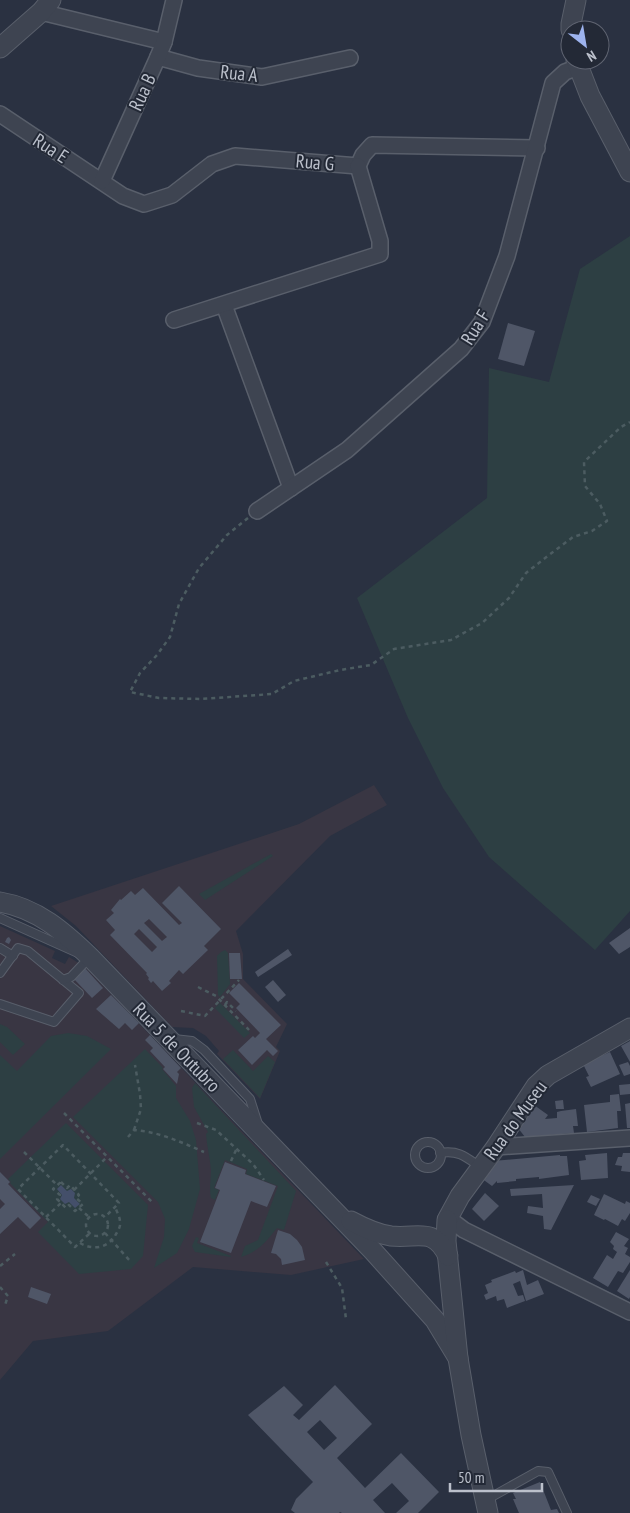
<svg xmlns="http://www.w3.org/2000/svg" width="630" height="1513" viewBox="0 0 630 1513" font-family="'PT Sans Narrow',sans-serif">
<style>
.medical{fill:#393643}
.green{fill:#2d3f43}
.water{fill:#444f6a}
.building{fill:#4f5667;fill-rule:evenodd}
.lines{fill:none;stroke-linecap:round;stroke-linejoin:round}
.service-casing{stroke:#595f6b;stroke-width:10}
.minor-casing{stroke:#595f6b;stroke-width:18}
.tertiary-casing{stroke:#595f6b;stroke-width:21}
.path{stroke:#4c5c61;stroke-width:2.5;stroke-dasharray:4 4;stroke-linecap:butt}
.service{stroke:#3e4451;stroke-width:8}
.minor{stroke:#3e4451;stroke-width:15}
.tertiary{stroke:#3e4451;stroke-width:19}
.labels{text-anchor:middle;stroke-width:4;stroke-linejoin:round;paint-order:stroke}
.street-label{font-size:19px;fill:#bbc0cb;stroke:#232936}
</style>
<rect width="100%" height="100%" fill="#2a3141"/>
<g class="medical">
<polygon points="374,785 387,805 330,836 236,931 243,954 243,979 287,1024 276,1047 280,1051 260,1099 217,1054 219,1051 206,1036 193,1028 172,1027 76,926 51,906 299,824"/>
<polygon points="0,926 55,951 52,958 65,964 69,957 85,967 364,1259 291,1275 193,1267 108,1331 33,1341 0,1380"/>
</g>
<g class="green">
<polygon points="630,236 630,911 595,950 489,857 443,788 408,718 357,598 487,498 489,368 549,382 580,269"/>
<polygon points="271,854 273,856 205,900 199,894"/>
<polygon points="225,950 228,953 230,984 220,997 218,995 217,956 221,952"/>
<polygon points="220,1003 250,1033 244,1038 215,1008"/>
<polygon points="0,1024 7,1027 25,1044 13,1055 0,1042"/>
<polygon points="68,1033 87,1036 111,1049 0,1159 0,1055 17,1071 51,1036"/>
<polygon points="145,1049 163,1068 162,1069 176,1086 176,1098 190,1121 196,1140 200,1189 189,1229 177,1253 154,1268 164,1237 165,1219 158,1202 73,1117"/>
<polygon points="233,1050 253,1071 268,1056 275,1062 260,1098 223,1059"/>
<path d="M195 1083 296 1191 284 1230 277 1228C266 1242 258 1252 241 1257L245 1246 258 1240 278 1186 246 1174 247 1169 225 1160 214 1188 219 1190 215 1200 211 1198C209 1188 211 1180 211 1170 210 1158 207 1147 206 1134L208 1132 194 1107 192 1088Z"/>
<polygon points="66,1123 148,1205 143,1256 131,1269 79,1274 38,1232 48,1222 10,1183 11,1182 8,1179"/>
<polygon points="196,1237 199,1238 197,1243 231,1256 231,1257 195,1252 192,1246"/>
</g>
<polygon class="water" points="61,1185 67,1191 71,1189 75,1193 74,1198 80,1204 75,1208 69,1202 65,1204 60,1199 62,1195 57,1189"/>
<g class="building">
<polygon points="508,323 535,331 524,366 498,359"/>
<path d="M179 886 221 929 204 946 208 950 183 974 179 970 169 981 171 983 162 991 153 981 151 983 148 979 149 978 146 974 147 973 110 935 115 930 106 920 114 913 111 910 120 899 121 900 131 891 135 895 143 888 179 925 182 923 162 903ZM149 919 167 937 162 941 144 923ZM139 929 157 947 152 952 134 934Z"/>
<polygon points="630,928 630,947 619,954 609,943"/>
<polygon points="9,937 11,940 9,944 5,942 7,938"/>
<polygon points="288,949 292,955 258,977 255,972"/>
<polygon points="229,953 240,953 242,979 230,979"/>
<polygon points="85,968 103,988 92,998 74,979"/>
<polygon points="273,980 286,995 278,1002 265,987"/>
<polygon points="239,983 281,1025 266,1039 278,1051 273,1056 267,1050 252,1065 238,1050 253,1036 255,1038 260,1033 236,1008 240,1004 229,993"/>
<polygon points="111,995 139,1023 132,1030 125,1023 119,1029 96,1009"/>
<polygon points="150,1035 181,1068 177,1072 179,1074 177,1084 163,1069 165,1067 150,1051 153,1048 145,1040"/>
<polygon points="630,1041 630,1062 621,1046"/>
<polygon points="610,1052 620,1074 591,1087 586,1077 589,1076 583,1064"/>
<polygon points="628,1062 630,1066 630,1074 624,1076 619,1065"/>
<polygon points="630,1084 630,1094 620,1095 619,1085"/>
<polygon points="619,1094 621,1111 617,1111 618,1128 587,1132 584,1105 610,1102 610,1095"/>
<polygon points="563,1100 564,1109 556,1109 555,1101"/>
<polygon points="630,1103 630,1128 627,1128 625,1104"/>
<polygon points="534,1105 548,1115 545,1119 557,1118 557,1112 561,1111 576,1109 578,1126 573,1126 574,1133 525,1137 518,1128"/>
<polygon points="607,1153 608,1178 581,1180 579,1161 586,1160 585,1155"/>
<polygon points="623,1153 630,1153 630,1172 621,1171 622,1166 615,1165 618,1157 622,1157"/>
<polygon points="560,1155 560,1156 567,1156 569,1175 539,1179 539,1177 516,1179 516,1181 497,1183 497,1181 492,1186 481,1178 493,1161"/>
<polygon points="225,1162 246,1170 245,1174 276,1186 267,1207 251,1201 231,1253 200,1242 220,1190 215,1188"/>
<polygon points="0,1172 10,1182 8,1184 41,1218 30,1229 18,1217 0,1234 0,1209 5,1204 0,1199"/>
<polygon points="574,1185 551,1230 544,1229 543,1216 527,1213 528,1206 543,1208 542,1194 511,1196 510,1189"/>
<polygon points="485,1193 499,1206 484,1221 472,1209"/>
<polygon points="604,1194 625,1204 626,1201 630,1203 630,1213 625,1221 622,1219 618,1226 605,1219 604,1220 594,1215"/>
<polygon points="591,1195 600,1199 596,1206 587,1202"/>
<polygon points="278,1230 290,1234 297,1240 302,1247 305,1260 282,1265 281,1259 276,1254 271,1253"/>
<polygon points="616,1232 629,1239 624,1246 628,1248 625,1254 630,1257 630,1262 623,1273 618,1271 608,1287 593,1278 607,1255 613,1259 617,1252 613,1249 614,1246 610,1242"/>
<polygon points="523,1270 527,1285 538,1280 544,1294 526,1301 520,1281 513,1284 518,1296 523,1295 525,1301 507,1308 504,1299 497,1301 496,1296 486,1300 484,1295 488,1293 485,1285 492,1282 491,1280 515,1271 516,1273"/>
<polygon points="630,1270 630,1297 629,1299 617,1291"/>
<polygon points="31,1287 51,1294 47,1304 28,1297"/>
<path d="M335 1385 372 1424 337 1458 365 1488 401 1453 439 1492 418 1513H396L409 1501 392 1483 373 1500 385 1513H342L340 1512 339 1513H295L291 1510 296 1499 313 1482 248 1415 284 1386 303 1405 293 1415 299 1420ZM320 1420 337 1438 324 1450 307 1432Z"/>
<polygon points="540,1482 551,1510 557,1509 559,1513 519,1513 513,1499 516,1499 513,1493"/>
</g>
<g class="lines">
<g class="service-casing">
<g id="service">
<polyline points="0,918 78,953"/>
<polyline points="0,948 13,956"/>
<polyline points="0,973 18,948 28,951 79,993 54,1022 0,1004"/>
<polyline points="63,980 71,977 89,958"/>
<polyline points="174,1039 192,1041 204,1050 250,1099 258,1124"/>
<circle cx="428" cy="1155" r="13"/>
<path d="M440 1153C459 1150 466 1157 480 1167"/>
<polyline points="486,1500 538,1471 548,1472 567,1513"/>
</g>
</g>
<g class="minor-casing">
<g id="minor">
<polyline points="41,12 164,42"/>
<polyline points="158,57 198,68 262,77 350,58"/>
<polyline points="0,114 123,196 144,204 172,195 212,164 235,156 358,166"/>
<polyline points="358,166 363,155 372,145 537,148"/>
<polyline points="102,181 158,57 164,42 174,0"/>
<polyline points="224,305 291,488"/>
<polyline points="174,320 380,254 380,241 358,166"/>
<polyline points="257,511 347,450 461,349 482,322 507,256 553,83 565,72 578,67"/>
<polyline points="496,1147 630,1138"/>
<polyline points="447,1220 448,1218 464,1230 630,1312"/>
</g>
</g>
<g class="tertiary-casing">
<g id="tertiary">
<polyline points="571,30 571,24 576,0"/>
<polyline points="0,48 41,12 51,0"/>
<polyline points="576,60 590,96 630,172"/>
<path d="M0 902C37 908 64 932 90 957L373 1251 435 1320 458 1358"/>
<polyline points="448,1218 460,1196 496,1147 536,1086 548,1075 630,1028"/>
<polyline points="447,1220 446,1241 458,1358 471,1435 488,1513"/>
<path d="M351 1221C364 1228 377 1234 391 1236 418 1239 433 1226 448 1256"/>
</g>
</g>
<g class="path">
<polyline points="248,518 227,535 199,568 179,604 170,637 157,655 140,673 130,692 159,698 201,699 272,694 294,681 340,670 371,665 394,649 451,640 482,623 509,598 526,573 549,555 573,537 592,531 607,521 600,504 585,486 584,462 621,427 630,422"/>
<polyline points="198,987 216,996 249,1030"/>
<polyline points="225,1005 227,1002 236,1011"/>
<polyline points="181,1011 205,1016 239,980"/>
<polyline points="64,1113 152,1202"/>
<polyline points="197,1123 216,1130 253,1164 264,1180"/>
<polyline points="134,1130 141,1109 140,1094 135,1065"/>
<path d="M128 1137 134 1130C159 1132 181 1142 204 1152"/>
<polyline points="24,1152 57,1185"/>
<polyline points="231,1161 237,1148"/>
<polygon points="61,1182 67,1188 70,1185 79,1195 76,1198 83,1204 75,1211 69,1205 66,1208 57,1199 60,1195 53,1189"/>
<polyline points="74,1190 107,1157"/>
<polyline points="79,1208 89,1217"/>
<circle cx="97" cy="1225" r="11"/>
<polyline points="46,1217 61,1203"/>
<polyline points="105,1233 131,1262"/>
<polyline points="89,1234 75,1247 18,1189 63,1145 119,1203 105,1217"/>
<path d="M80 1243C92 1250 106 1249 115 1236 117 1232 121 1227 120 1222 120 1217 117 1212 115 1207"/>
<polyline points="326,1262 342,1288 346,1319"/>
<polyline points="0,1266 15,1254"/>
<polyline points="0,1287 8,1296 5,1305"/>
</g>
<use href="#service" class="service"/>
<use href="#minor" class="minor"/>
<use href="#tertiary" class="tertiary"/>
</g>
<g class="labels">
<g class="street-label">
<text transform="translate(239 73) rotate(6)" y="7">Rua A</text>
<text transform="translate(142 92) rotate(-65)" y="7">Rua B</text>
<text transform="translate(51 148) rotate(33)" y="7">Rua E</text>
<text transform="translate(315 162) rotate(5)" y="7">Rua G</text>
<text transform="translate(475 327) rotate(-58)" y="7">Rua F</text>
<text transform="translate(177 1047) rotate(46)" y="7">Rua 5 de Outubro</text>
<text transform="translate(515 1120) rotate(-54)" y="7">Rua do Museu</text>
</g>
</g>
<g transform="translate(585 45) rotate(149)"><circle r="24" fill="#232936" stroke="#606572"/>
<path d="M0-4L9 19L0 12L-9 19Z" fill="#9db3ee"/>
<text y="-8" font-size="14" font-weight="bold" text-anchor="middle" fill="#bbc0cb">N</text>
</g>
<path d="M450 1483v8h92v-8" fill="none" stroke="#bbc0cb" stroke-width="2.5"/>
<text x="458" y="1483" font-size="15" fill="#bbc0cb" stroke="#232936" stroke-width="4" paint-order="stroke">50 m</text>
</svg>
